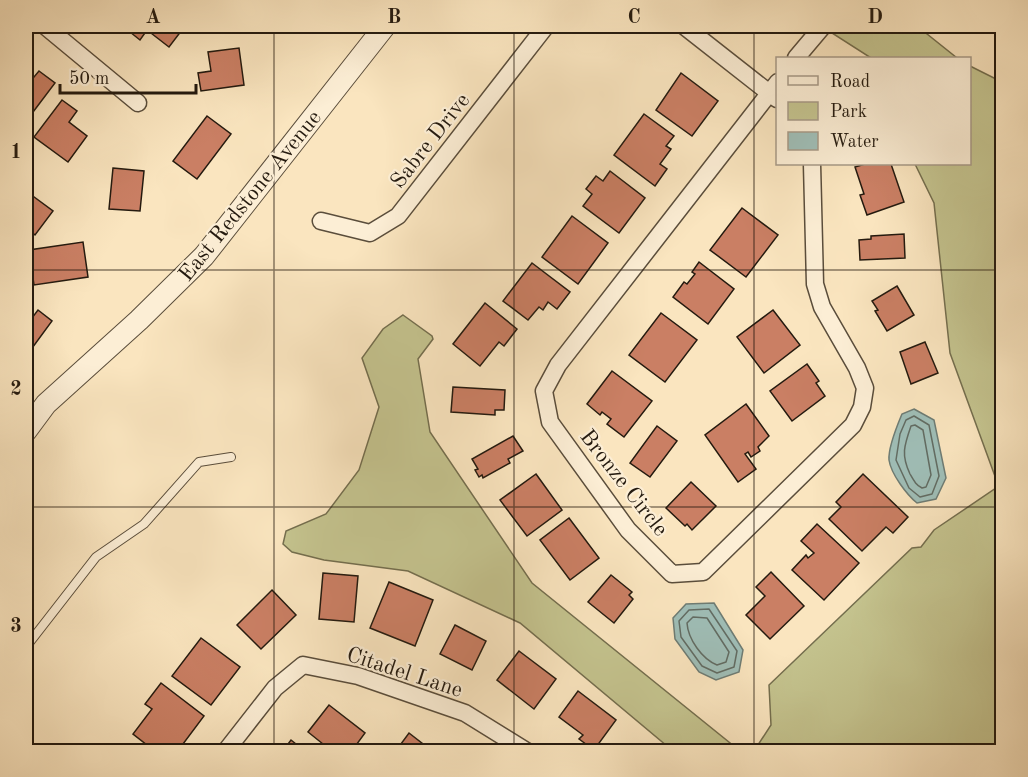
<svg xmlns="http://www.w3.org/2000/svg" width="1028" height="777" viewBox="0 0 1028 777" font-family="'Old Standard TT',serif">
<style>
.green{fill:#c4c38e;stroke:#746e4e;stroke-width:1.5}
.water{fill:#9fbeb7;stroke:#6e7c74;stroke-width:1.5}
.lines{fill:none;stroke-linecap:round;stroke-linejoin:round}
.shore{stroke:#626c63;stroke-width:1.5}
.building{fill:#ca7f64;stroke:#241a0f;stroke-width:1.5}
.service-casing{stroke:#5a4d3b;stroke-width:10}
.minor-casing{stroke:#5a4d3b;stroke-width:19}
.tertiary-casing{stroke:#5a4d3b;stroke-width:23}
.service{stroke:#fceed5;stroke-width:8}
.minor{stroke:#fceed5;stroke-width:16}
.tertiary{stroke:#fceed5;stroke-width:21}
.grid{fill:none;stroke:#241a0f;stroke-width:1.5;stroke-opacity:0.55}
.labels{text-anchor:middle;stroke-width:4.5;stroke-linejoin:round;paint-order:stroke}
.street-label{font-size:22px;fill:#241a0f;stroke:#fceed5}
.neatline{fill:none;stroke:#241a0f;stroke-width:2}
.grid-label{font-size:20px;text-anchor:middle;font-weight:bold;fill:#241a0f}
</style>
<rect width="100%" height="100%" fill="#fae5bf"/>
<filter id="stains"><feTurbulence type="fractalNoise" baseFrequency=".00333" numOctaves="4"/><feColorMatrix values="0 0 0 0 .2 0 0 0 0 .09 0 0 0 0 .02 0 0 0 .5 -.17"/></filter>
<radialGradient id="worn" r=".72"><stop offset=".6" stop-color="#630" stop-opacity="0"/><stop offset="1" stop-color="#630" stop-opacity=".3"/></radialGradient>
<g class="green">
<polygon points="821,26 917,26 957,58 871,58"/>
<polygon points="970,66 1002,82 1002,483 996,479 950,353 934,203 915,164 970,164"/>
<polygon points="403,315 432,336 433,339 418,359 430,432 532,583 740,751 673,751 520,623 408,571 324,560 292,552 283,544 286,531 326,514 359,470 379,407 362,358 383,329"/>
<polygon points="1002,484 1002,751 754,751 771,725 769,685 912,548 921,547 934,530"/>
</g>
<g class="water">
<path d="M914 409 934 420 946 478 936 499 917 503C907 495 891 474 889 460 888 447 897 426 902 414Z"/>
<polygon points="714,603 743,650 739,672 716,680 699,672 675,639 673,618 686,604"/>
</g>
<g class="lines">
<g class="shore">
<polygon points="914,416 929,425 939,476 932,494 920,497 909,488 896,460 900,434 906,420"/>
<path d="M915 425 923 430 931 475 926 487 922 488C916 485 914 481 910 474 901 455 904 446 911 426Z"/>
<polygon points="709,609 737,651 734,667 717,673 702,666 681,637 679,621 689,610"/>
<path d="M693 617 707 618 729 652 726 662 717 665C702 659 688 639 687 623Z"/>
</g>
</g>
<g class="building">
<polygon points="127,26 185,26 169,47 147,30 140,40 125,28"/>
<polygon points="239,48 244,85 201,91 198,73 211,71 208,52"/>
<polygon points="39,71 55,83 27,120 26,80 29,83"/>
<polygon points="681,73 718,101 692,136 656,110"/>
<polygon points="62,100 77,111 69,122 87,136 68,162 34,137"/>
<polygon points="644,114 674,136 666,146 671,149 660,164 667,169 655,186 614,155"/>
<polygon points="207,116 231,134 197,179 173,161"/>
<polygon points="865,164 891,164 904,202 867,215 860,195 864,194 855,167"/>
<polygon points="113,168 144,171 140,211 109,209"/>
<polygon points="610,171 645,198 619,233 583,206 592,194 586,189 596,176 603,181"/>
<polygon points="26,191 53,211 35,235 26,227"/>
<polygon points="742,208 778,235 746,277 710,250"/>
<polygon points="572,216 608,243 578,284 542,257"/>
<polygon points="904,234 905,258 860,260 859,240 871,239 871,236"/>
<polygon points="83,242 88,277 34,285 29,250"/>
<polygon points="699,262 734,289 708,324 673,297 684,282 687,284 695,274 692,272"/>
<polygon points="532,263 570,292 557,309 548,302 543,310 539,307 528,320 503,301"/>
<polygon points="897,286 914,315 887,331 875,311 878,310 872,301"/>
<polygon points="485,303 517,329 504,346 499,342 480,366 453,344"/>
<polygon points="38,310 52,321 27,355 26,313 32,318"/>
<polygon points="773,310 800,345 764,373 737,337"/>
<polygon points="661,313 697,340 665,382 629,355"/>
<polygon points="925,342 938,373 911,384 900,352"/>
<polygon points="807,364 819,381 816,383 825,396 792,421 770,391"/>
<polygon points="612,371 652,401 624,437 607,424 611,419 602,412 600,415 587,404"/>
<polygon points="453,387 505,390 504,410 495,410 495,415 451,412"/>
<polygon points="746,404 769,436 758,447 760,451 751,457 748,452 745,454 756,469 738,482 705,435"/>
<polygon points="657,426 677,441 650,477 630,463"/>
<polygon points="513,436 523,451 508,459 510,463 483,478 482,475 479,477 475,470 478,469 472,459"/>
<polygon points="536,474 562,510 527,536 500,500"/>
<polygon points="863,474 908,517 893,533 886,527 862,551 829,519 841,507 836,502"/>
<polygon points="691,482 716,506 692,530 687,524 685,526 666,508"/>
<polygon points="569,518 599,558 570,580 540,540"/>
<polygon points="817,524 859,563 824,600 792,570 806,555 808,558 814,553 801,541"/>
<polygon points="771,572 804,606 770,639 746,615 765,596 756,587"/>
<polygon points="323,573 358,576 354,622 319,619"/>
<polygon points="611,575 632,592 629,595 633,599 614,623 588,602"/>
<polygon points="389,582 433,600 415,646 370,628"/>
<polygon points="272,590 296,615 261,649 237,625"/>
<polygon points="455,625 486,641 472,670 440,654"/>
<polygon points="201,638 240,667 211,705 172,676"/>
<polygon points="519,651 556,679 534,709 497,680"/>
<polygon points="161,683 204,716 177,752 156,752 133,734 152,709 145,704"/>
<polygon points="578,691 616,720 594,750 579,739 583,735 559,717"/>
<polygon points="329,705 365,733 351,752 333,752 308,732"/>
<polygon points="409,733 423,744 421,747 428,752 395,752"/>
<polygon points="291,740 306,752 282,752"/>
</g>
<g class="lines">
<g class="service-casing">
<polyline id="service" points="26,647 96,557 144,524 199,462 231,457"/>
</g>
<g class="minor-casing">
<g id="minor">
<polyline points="45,26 138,103"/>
<polyline points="684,26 777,99"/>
<polyline points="796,58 823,26"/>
<polyline points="778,82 558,365 544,391 550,422 628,530 672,574 703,572 853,425 862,407 865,388 857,368 822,307 815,284 812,164"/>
<polyline points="321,221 370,233 398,216 546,26"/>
<polyline points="225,752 275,688 303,665 358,676 465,713 528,752"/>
</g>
</g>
<g class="tertiary-casing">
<polyline id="tertiary" points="26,431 46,404 139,320 204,256 385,26"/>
</g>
<use href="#service" class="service"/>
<use href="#minor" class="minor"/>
<use href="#tertiary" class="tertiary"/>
</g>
<path class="grid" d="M274 26V752M514 26V752M754 26V752M26 270H1002M26 507H1002"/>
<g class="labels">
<g class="street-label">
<text transform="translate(429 140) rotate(-52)" y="8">Sabre Drive</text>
<text transform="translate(249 195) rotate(-51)" y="8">East Redstone Avenue</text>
<text transform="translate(625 482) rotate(52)" y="8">Bronze Circle</text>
<text transform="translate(405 671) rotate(18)" y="8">Citadel Lane</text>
</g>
</g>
<rect width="1028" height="777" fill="none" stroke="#fae5bf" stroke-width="66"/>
<rect x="776" y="57" width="195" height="108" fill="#fceed5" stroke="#a69986" stroke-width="1.5"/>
<rect x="788" y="76" width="30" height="9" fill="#fceed5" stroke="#a69986" stroke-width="1.5"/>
<text x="830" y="87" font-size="18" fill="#241a0f">Road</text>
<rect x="788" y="102" width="30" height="18" fill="#c4c38e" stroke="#a69986" stroke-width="1.5"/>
<text x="830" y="117" font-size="18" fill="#241a0f">Park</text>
<rect x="788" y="132" width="30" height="18" fill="#9fbeb7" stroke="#a69986" stroke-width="1.5"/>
<text x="830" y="147" font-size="18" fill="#241a0f">Water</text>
<path d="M60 84v9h136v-9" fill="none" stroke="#241a0f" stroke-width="3"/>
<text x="69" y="84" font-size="18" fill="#241a0f" stroke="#fceed5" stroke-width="4.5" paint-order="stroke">50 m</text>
<rect x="33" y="33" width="962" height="711" class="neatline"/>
<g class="grid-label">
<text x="153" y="23">A</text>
<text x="394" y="23">B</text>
<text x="634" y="23">C</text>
<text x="875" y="23">D</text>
<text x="16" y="158">1</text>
<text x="16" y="395">2</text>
<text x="16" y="632">3</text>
</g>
<rect width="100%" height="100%" filter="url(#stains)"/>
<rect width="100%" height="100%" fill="url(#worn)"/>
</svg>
